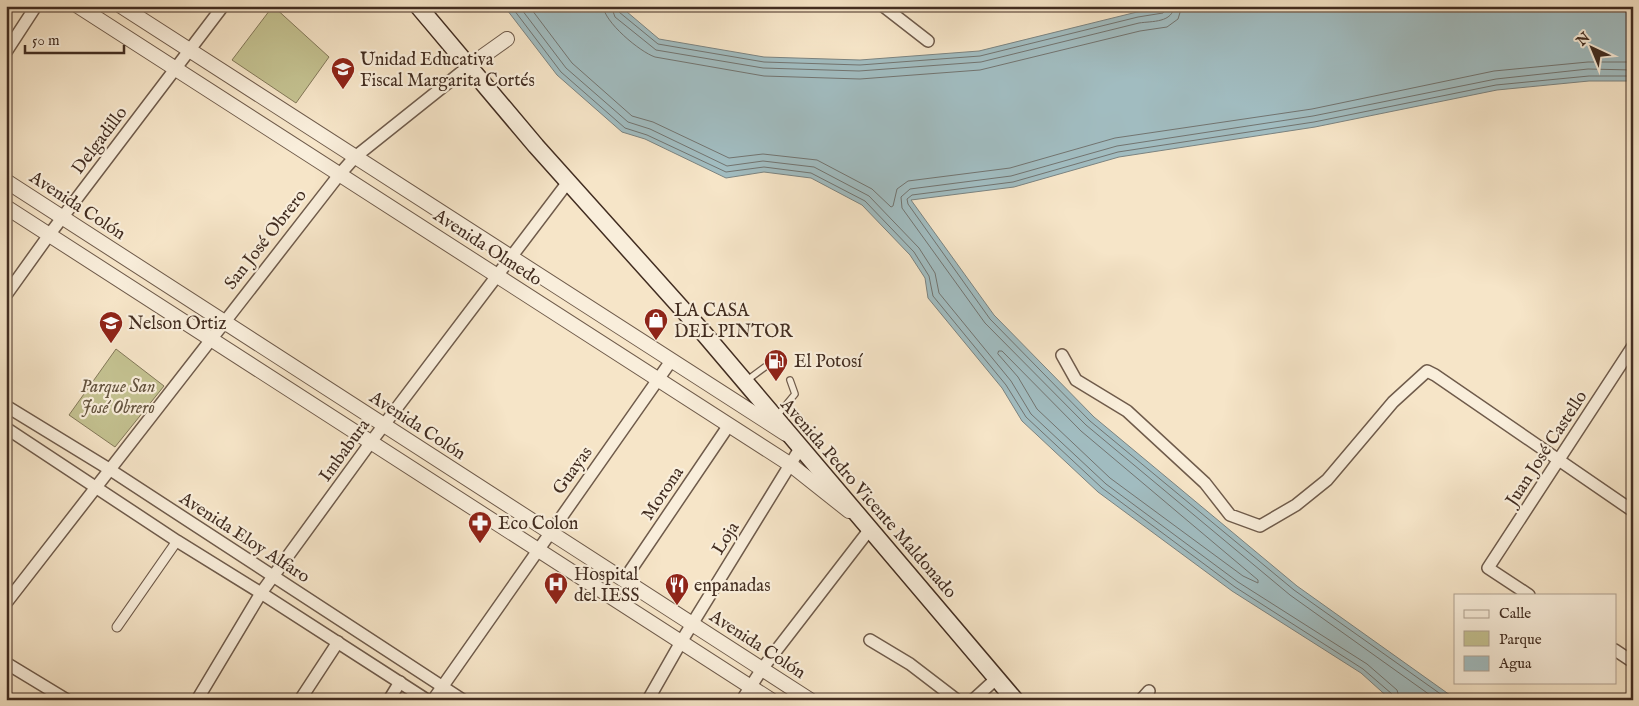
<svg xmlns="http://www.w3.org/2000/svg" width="1639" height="706" viewBox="0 0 1639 706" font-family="'IM FELL English',serif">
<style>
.green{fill:#c4c291;stroke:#837859}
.water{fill:#a1bcc0;stroke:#7b8380}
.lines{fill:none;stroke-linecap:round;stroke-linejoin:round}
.shore{stroke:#727470;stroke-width:1}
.service-casing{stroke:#6f5b4b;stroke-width:8}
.pedestrian-casing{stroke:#6f5b4b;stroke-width:11}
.minor-casing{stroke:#6f5b4b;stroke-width:14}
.tertiary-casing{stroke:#6f5b4b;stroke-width:16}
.secondary-casing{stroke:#422d21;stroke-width:19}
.service{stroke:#f9eedb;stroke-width:5.5}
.pedestrian{stroke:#f9eedb;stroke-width:9}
.minor{stroke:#f9eedb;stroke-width:11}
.tertiary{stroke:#f9eedb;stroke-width:14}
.secondary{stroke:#f9eedb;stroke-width:16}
.labels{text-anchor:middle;stroke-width:4.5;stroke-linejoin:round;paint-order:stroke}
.poi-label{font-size:18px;fill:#422d21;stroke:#f9eedb;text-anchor:start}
.street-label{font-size:18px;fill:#422d21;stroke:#f9eedb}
.park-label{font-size:18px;font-style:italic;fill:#62523d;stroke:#f9eedb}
</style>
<rect width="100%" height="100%" fill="#f6e5c8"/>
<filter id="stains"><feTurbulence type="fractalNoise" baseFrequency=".004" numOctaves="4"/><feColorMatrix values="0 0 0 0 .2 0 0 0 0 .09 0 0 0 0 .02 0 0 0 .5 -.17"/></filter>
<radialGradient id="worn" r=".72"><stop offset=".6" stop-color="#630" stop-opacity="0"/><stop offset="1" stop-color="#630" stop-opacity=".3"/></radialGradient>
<g class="green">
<polygon points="273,6 329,57 296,103 232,60"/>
<polygon points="116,349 164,386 115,447 69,415"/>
</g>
<polygon class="water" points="504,6 620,6 659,39 764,57 860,60 979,51 1137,12 1180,6 1633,6 1633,81 1589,81 1497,90 1315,127 1119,157 1014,187 911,200 994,315 1094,417 1297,586 1457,700 1391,700 1361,673 1232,591 1098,492 1022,421 1002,388 928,298 925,278 910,255 862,205 811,178 764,172 726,178 645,139 622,132 557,75"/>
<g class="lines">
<g class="shore">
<polyline points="511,6 561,72 625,128 647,135 726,172 764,167 811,173 865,201 914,252 929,276 933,296 1006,385 1026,417 1102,488 1235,587 1363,669 1392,694 1394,700"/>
<polyline points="519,6 566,68 628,122 650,129 727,166 763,161 814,167 869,196 919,248 935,273 939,293 1011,381 1031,414 1106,484 1238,582 1367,664 1397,690 1400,700"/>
<polyline points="529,6 572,63 632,116 653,122 729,158 763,154 817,160 872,189 891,207 893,206 897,189 908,181 1010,168 1115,138 1312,109 1494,71 1588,62 1633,62"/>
<path d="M603 6C604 22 640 52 655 57L764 76 860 79 980 70 1140 31 1167 27 1178 19 1182 6"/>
<path d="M611 6 615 17 656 50 763 68 859 71 981 62 1139 23C1152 21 1173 23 1174 6"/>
<polyline points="617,6 619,12 658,44 764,62 860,65 980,56 1138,17 1163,13 1168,6"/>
<polygon points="999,351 1002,351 1081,431 1258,580 1258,583 1243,576 1110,478 1037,409 1018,377 998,354"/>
<polyline points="1437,700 1290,595 1086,425 985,323 902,208 901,197 910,189 1011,176 1117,146 1313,116 1496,79 1588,69 1633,70"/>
<polyline points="1449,700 1294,590 1090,421 990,319 908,204 907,199 912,195 1013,182 1118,152 1314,122 1496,85 1589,76 1633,76"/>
</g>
<g class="service-casing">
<g id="service">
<polyline points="746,381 769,364 776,366"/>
<polyline points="776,417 795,394 790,380"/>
</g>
</g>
<g class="pedestrian-casing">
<polyline id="pedestrian" points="117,627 177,541"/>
</g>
<g class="minor-casing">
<g id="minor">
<polyline points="883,6 928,41"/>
<polyline points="6,52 36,6"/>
<polyline points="6,295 49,235 223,6"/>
<polyline points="1062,355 1076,380 1127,411 1205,483 1230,515 1260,526 1296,505 1327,480 1393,402 1427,371 1435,375 1633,511"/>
<polyline points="6,406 109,469 463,700"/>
<polyline points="6,428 177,541 261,593 427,700"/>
<polyline points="624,580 729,425"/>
<polyline points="1529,595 1488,568 1633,346"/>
<polyline points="6,603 339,175 355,157 469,66"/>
<polyline points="870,640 910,664 957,700"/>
<polyline points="1615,650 1633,662"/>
<polyline points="6,663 67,700"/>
<polyline points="197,700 261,593 371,442 568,182"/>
<polyline points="300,700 338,642"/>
<polyline points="389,700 400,682"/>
<polyline points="433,700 671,361"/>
<polyline points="648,700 681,642 801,447"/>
<polyline points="742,700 762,669 870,529"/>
<polyline points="973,700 997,678"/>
<polyline points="1141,700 1149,691"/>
</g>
</g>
<g class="tertiary-casing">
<g id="tertiary">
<polyline points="78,6 791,465 849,511"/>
<polyline points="121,6 786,434"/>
<polyline points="469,66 507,39"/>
<polyline points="6,181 810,700"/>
<polyline points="6,207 771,700"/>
</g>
</g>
<g class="secondary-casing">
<polyline id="secondary" points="418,6 536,146 701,330 1015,700"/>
</g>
<use href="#service" class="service"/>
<use href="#pedestrian" class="pedestrian"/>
<use href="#minor" class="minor"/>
<use href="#tertiary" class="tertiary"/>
<use href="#secondary" class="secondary"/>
</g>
<defs>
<g id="school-pin" transform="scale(1.25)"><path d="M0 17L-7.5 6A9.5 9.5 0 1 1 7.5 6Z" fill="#8f2418" stroke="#f9eedb"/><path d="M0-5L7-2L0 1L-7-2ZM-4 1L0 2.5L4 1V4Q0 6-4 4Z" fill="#fff"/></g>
<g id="shop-pin" transform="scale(1.25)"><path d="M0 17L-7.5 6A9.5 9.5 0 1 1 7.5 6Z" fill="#8f2418" stroke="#f9eedb"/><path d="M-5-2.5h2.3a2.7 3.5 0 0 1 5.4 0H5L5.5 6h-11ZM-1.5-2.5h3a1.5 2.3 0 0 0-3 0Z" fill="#fff"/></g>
<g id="fuel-pin" transform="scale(1.25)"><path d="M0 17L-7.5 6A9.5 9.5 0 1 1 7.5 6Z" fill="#8f2418" stroke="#f9eedb"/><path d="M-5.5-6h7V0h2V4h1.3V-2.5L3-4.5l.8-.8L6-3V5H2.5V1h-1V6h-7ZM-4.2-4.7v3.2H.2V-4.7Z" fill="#fff"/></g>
<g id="pharmacy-pin" transform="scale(1.25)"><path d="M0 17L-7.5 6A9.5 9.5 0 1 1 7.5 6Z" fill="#8f2418" stroke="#f9eedb"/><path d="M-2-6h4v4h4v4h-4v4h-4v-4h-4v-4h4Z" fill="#fff"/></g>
<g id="hospital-pin" transform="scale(1.25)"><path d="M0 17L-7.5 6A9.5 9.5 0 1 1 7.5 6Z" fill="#8f2418" stroke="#f9eedb"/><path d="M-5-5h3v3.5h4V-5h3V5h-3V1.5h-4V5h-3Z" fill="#fff"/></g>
<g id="restaurant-pin" transform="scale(1.25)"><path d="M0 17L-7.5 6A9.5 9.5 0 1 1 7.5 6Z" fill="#8f2418" stroke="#f9eedb"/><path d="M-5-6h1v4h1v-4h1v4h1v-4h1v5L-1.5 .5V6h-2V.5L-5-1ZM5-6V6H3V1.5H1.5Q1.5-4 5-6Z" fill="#fff"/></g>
</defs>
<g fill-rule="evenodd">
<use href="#school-pin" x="343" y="69"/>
<use href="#shop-pin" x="656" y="320"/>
<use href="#school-pin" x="111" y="323"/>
<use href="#fuel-pin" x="776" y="361"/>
<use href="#pharmacy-pin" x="480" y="523"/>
<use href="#hospital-pin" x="556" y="584"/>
<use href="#restaurant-pin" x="677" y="585"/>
</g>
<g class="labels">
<g class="poi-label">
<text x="360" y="65">Unidad Educativa<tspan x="360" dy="21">Fiscal Margarita Cortés</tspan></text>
<text x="674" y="316">LA CASA<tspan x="674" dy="21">DEL PINTOR</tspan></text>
<text x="128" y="329">Nelson Ortiz</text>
<text x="794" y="367">El Potosí</text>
<text x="498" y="529">Eco Colon</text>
<text x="574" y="580">Hospital<tspan x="574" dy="21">del IESS</tspan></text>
<text x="694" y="591">enpanadas</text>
</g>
<g class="street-label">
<text transform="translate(99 140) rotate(-53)" y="6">Delgadillo</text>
<text transform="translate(78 205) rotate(33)" y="6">Avenida Colón</text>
<text transform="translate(265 239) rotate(-52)" y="6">San José Obrero</text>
<text transform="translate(488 247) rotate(33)" y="6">Avenida Olmedo</text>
<text transform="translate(418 425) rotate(33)" y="6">Avenida Colón</text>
<text transform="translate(1546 448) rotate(-57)" y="6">Juan José Castello</text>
<text transform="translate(344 450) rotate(-54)" y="6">Imbabura</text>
<text transform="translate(572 470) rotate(-54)" y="6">Guayas</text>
<text transform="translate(662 493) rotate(-56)" y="6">Morona</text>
<text transform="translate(869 498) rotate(49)" y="6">Avenida Pedro Vicente Maldonado</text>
<text transform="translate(245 537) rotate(33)" y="6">Avenida Eloy Alfaro</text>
<text transform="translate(725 538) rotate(-58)" y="6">Loja</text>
<text transform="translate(758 644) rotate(33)" y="6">Avenida Colón</text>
</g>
<g class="park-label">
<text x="118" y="392">Parque San<tspan x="118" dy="21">José Obrero</tspan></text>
</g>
</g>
<rect width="1639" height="706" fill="none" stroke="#f6e5c8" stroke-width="25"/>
<rect x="8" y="8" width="1624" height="691" fill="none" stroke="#422d21" stroke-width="2.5"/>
<rect x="12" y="12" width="1614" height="681" fill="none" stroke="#422d21"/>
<rect x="1454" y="594" width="162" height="90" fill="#f9eedb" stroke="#b0a191"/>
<rect x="1464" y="610" width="25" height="8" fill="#f9eedb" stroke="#b0a191"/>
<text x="1499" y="618" font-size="15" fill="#422d21">Calle</text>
<rect x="1464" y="631" width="25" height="15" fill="#c4c291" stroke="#b0a191"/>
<text x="1499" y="644" font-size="15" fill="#422d21">Parque</text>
<rect x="1464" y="656" width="25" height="15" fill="#a1bcc0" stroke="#b0a191"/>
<text x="1499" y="668" font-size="15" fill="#422d21">Agua</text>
<g transform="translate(1592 48) rotate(316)" stroke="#f9eedb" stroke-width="4" paint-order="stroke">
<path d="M0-4L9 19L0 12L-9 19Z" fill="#422d21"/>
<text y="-8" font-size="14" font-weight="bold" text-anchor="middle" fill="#422d21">N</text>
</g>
<path d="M25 45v8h99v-8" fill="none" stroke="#422d21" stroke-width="2.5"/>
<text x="32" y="45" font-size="15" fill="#422d21" stroke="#f9eedb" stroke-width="4" paint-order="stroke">50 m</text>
<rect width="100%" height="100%" filter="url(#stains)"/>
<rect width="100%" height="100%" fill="url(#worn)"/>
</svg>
